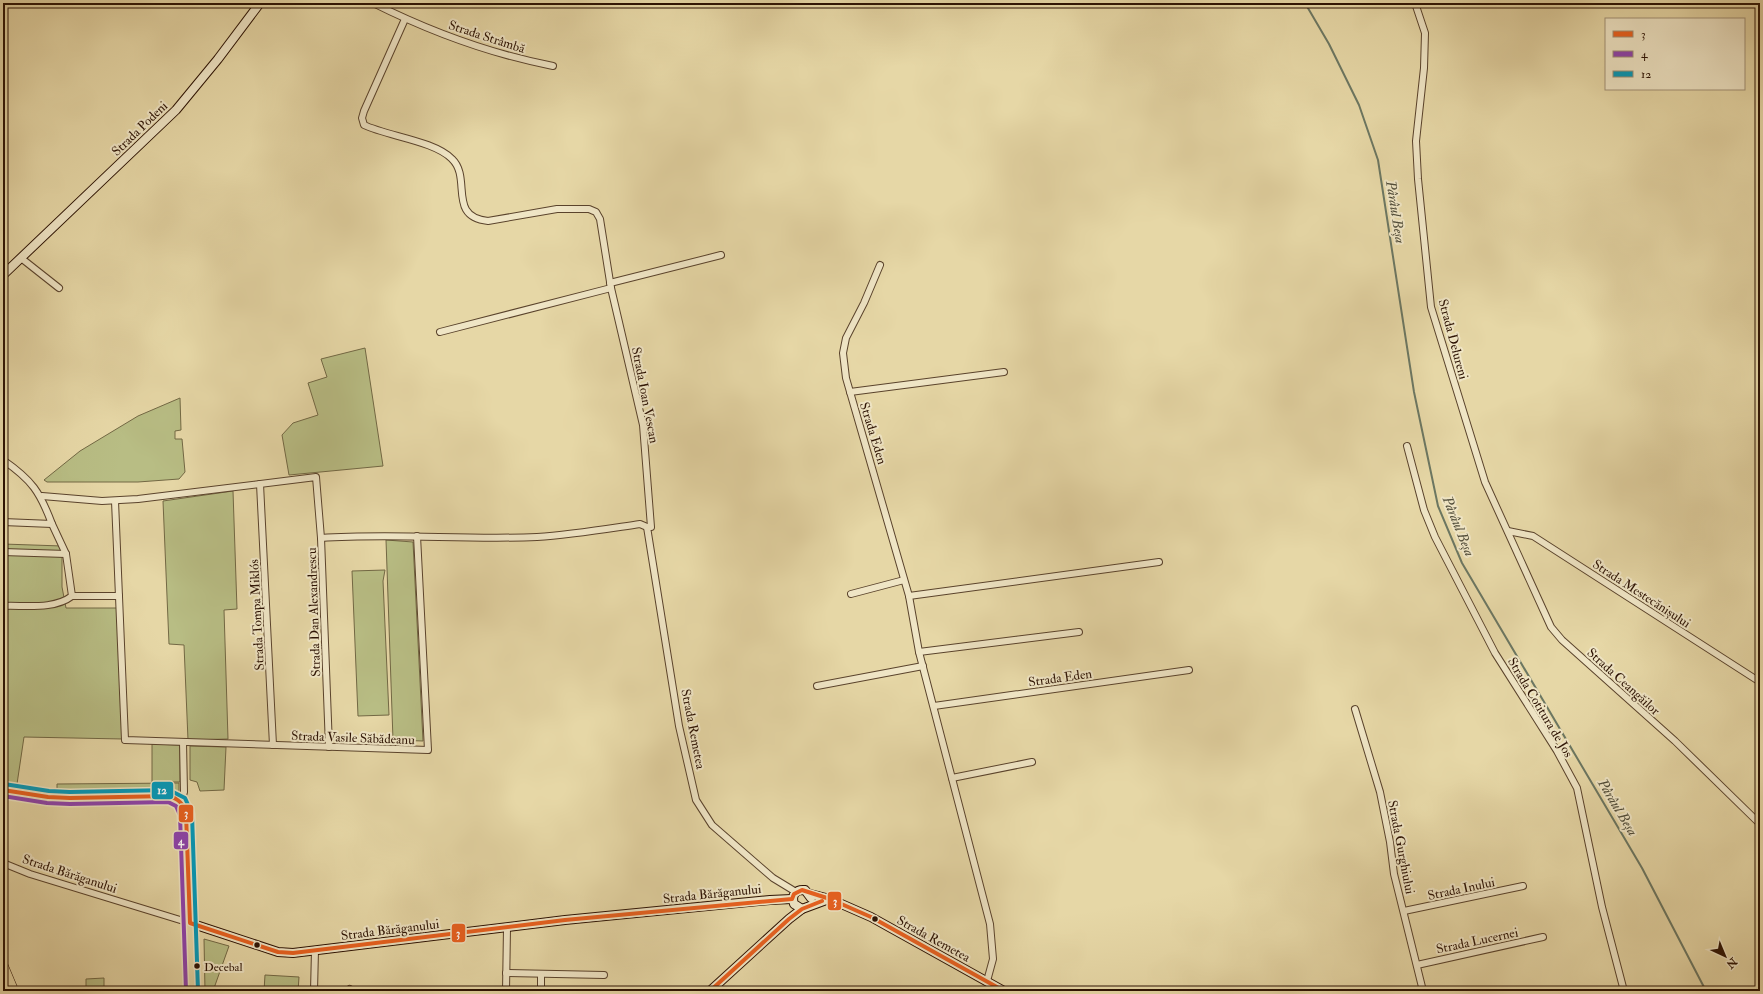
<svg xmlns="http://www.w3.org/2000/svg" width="1763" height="994" viewBox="0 0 1763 994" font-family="'IM FELL Double Pica',serif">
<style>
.green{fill:#b8bd84;stroke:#726844}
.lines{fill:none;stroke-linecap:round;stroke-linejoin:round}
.stream{stroke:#6c7762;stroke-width:2}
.street-casing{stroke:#5a432c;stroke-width:8}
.secondary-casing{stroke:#2c1203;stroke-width:10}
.primary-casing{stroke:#2c1203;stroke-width:10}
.street{stroke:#efe5c5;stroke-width:6}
.secondary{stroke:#efe5c5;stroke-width:8}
.primary{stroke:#e6d7a6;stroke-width:9}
.bus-1-casing{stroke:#efe5c5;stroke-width:7}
.bus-2-casing{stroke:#efe5c5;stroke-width:7}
.bus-3-casing{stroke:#efe5c5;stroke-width:7}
.bus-1{stroke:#e86120;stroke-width:4}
.bus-2{stroke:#8e44ad;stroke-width:4}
.bus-3{stroke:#049aba;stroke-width:4}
.bus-dot{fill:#2c1203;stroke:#efe5c5;stroke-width:1.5}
.labels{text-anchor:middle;stroke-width:4;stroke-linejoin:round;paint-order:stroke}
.bus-label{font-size:12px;fill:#2c1203;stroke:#efe5c5;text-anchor:start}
.street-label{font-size:13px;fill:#2c1203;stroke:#efe5c5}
.water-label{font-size:14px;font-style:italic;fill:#514d3a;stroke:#efe5c5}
.line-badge{stroke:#efe5c5;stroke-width:1.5}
.badge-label{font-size:11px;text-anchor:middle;font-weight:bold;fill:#fff}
</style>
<rect width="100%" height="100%" fill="#e6d7a6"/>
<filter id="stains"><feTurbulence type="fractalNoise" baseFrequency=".005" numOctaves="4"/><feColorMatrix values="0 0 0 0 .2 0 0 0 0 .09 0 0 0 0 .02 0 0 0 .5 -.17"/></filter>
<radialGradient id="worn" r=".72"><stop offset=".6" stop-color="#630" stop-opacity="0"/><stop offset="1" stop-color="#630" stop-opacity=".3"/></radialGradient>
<g class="green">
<polygon points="365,348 383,466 289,475 282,435 293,423 318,415 308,383 327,377 321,359"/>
<polygon points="180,398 181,430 175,431 175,439 182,439 185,472 179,479 138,482 47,482 44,480 80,451 138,416"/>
<polygon points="233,491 237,609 224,610 228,739 188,740 184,645 169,644 163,501"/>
<polygon points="386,540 413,542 423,741 393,740"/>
<polygon points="3,544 62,546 62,587 66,608 118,608 123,739 24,737 17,784 3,783"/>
<polygon points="385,570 383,581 389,715 358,716 352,571"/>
<polygon points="152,744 180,745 180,782 152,782"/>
<polygon points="190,746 226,747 224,790 200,791 197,782 190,780"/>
<polygon points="179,783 179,792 57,793 57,784"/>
<polygon points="204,939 229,946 213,991 205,991"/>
<polygon points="265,975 299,977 298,991 264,991"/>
<polygon points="104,978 104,991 86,991 86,979"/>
</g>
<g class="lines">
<polyline class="stream" points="1305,3 1329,44 1359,105 1378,160 1414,392 1438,506 1462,563 1642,868 1706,991"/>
<g class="street-casing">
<g id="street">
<path d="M373 3C429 31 491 54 553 66"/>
<polyline points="1415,3 1425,33 1424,68 1416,141 1418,179 1431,307 1485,482 1551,627 1562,640 1675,741 1760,824"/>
<path d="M405 19 364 111 362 118 364 125C387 136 435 141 452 159 472 178 447 217 488 221L557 209H589L596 212 600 219 611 288 643 425 651 527H647"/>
<polyline points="21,258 59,288"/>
<polyline points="880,265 864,303 846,338 843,353 846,378 909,596 919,652 990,924 993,959 987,981"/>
<polyline points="610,283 721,255"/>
<polyline points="440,332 611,288"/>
<polyline points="850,392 1004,372"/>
<polyline points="1407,446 1424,510 1435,537 1495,653 1557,751 1577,788 1602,907 1624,991"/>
<path d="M3 460C32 480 40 492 52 524L3 522"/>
<polyline points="260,484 273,745"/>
<polyline points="42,496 102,501 138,499 316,477 321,538 329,747"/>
<polyline points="115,501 125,740 428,750 417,536"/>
<polyline points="647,527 679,726 696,800 712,825 773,878 796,892"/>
<polyline points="1508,531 1533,536 1760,682"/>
<path d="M321 538C393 533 465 540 537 537 571 535 606 529 640 524L647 527"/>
<polyline points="3,552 66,554"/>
<polyline points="851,594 904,580"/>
<polyline points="72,596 119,596"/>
<polyline points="909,596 1159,562"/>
<path d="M3 606C25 605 54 610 72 596L66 554 52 524"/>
<polyline points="919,652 1079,632"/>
<polyline points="817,686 923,666"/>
<polyline points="934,706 1189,670"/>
<polyline points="1355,709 1380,792 1390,842 1394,874 1423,991"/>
<polyline points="952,778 1032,762"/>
<polyline points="181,802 184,792 183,742"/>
<polyline points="3,863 30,874 190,923"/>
<polyline points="1404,911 1523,886"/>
<polyline points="1417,965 1543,937"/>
<polyline points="506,973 604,975"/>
<polyline points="314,991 315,950"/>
<polyline points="349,991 350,989"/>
<polyline points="506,991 507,928"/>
<polyline points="541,991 541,975"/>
</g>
</g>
<g class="secondary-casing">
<g id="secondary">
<polyline points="3,275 176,110 218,59 260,3"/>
<polyline points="810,894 830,899 871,917 1004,991"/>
<path d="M802 909 794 904C791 895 796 889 805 890L811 898"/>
<polyline points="190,923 278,952 293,953 565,920 770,900 792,899"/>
<polyline points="710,991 789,919 802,909 829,899"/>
</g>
</g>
<g class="primary-casing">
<g id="primary">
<polyline points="3,790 48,797 70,798 169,796 181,802 186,814 192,991"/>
<polyline points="3,965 14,991"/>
</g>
</g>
<use href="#street" class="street"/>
<use href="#secondary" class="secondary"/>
<use href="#primary" class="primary"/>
<g class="bus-1-casing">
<g id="bus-1">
<path d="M3 790 48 797 70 798 169 796C179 799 184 804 186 814L190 923 278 952 293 953 565 920 792 899 794 894 802 890 830 899 871 917 1004 991"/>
<polyline points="710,991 789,919 802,909 822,901"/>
</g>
</g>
<g class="bus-2-casing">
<polyline id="bus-2" points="3,796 47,803 70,804 168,802 176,806 180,815 186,991"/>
</g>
<g class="bus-3-casing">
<polyline id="bus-3" points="4,784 49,791 70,792 169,790 185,798 192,814 198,991"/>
</g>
<use href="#bus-1" class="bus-1"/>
<use href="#bus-2" class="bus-2"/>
<use href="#bus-3" class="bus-3"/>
</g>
<g class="bus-dot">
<circle cx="875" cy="919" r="3.5"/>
<circle cx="257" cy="945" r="3.5"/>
<circle cx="197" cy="966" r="3.5"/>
</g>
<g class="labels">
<g class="bus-label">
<text x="204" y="971">Decebal</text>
</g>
<g class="street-label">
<text transform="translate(487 36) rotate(18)" y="5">Strada Strâmbă</text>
<text transform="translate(139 128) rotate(-44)" y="5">Strada Podeni</text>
<text transform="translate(1454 339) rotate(75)" y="5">Strada Delureni</text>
<text transform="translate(646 395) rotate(79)" y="5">Strada Ioan Vescan</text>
<text transform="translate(874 433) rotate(73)" y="5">Strada Eden</text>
<text transform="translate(1642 593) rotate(33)" y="5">Strada Mestecănișului</text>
<text transform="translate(313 612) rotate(-92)" y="5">Strada Dan Alexandrescu</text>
<text transform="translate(256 615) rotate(-93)" y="5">Strada Tompa Miklós</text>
<text transform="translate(1060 677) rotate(-8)" y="5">Strada Eden</text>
<text transform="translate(1624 681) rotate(42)" y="5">Strada Ceangăilor</text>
<text transform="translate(1541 707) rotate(59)" y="5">Strada Cotitura de Jos</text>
<text transform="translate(694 729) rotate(79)" y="5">Strada Remetea</text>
<text transform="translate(353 737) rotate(2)" y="5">Strada Vasile Săbădeanu</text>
<text transform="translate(1402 847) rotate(79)" y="5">Strada Gurghiului</text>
<text transform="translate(70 873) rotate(18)" y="5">Strada Bărăganului</text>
<text transform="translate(1461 888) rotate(-12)" y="5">Strada Inului</text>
<text transform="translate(712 893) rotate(-6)" y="5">Strada Bărăganului</text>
<text transform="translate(390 929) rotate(-7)" y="5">Strada Bărăganului</text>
<text transform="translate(934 938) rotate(29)" y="5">Strada Remetea</text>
<text transform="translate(1477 940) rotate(-12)" y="5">Strada Lucernei</text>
</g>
<g class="water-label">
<text transform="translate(1396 212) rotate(81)" y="5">Pârâul Beșa</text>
<text transform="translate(1459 526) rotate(68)" y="5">Pârâul Beșa</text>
<text transform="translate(1618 807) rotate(59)" y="5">Pârâul Beșa</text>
</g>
</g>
<g class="line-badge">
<rect x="151" y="781" width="23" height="19" rx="4" fill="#049aba"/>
<rect x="178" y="804" width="16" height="19" rx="4" fill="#e86120"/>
<rect x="173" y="831" width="16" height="19" rx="4" fill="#8e44ad"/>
<rect x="827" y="891" width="15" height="20" rx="4" fill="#e86120"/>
<rect x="451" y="923" width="15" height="20" rx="4" fill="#e86120"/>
</g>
<g class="badge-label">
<text x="162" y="794">12</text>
<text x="186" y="817">3</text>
<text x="181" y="845">4</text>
<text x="835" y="905">3</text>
<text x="458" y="937">3</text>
</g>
<rect width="1763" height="994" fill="none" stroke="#e6d7a6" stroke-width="16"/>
<rect x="4" y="4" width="1755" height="986" fill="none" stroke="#2c1203" stroke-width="2"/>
<rect x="8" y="8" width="1747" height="978" fill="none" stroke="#2c1203"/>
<rect x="1605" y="18" width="140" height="72" fill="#efe5c5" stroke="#a19177"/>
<rect x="1613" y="31" width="20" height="6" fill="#e86120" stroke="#a19177"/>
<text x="1641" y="38" font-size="12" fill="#2c1203">3</text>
<rect x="1613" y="51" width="20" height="6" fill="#8e44ad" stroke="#a19177"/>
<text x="1641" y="58" font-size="12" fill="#2c1203">4</text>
<rect x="1613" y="71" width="20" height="6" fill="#049aba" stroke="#a19177"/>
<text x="1641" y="78" font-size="12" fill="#2c1203">12</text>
<g transform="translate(1725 956) rotate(136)" stroke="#efe5c5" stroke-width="3" paint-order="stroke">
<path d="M0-3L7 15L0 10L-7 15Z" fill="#2c1203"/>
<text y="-6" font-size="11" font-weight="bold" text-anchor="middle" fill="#2c1203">N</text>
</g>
<rect width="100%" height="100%" filter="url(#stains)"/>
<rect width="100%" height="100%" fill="url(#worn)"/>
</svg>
